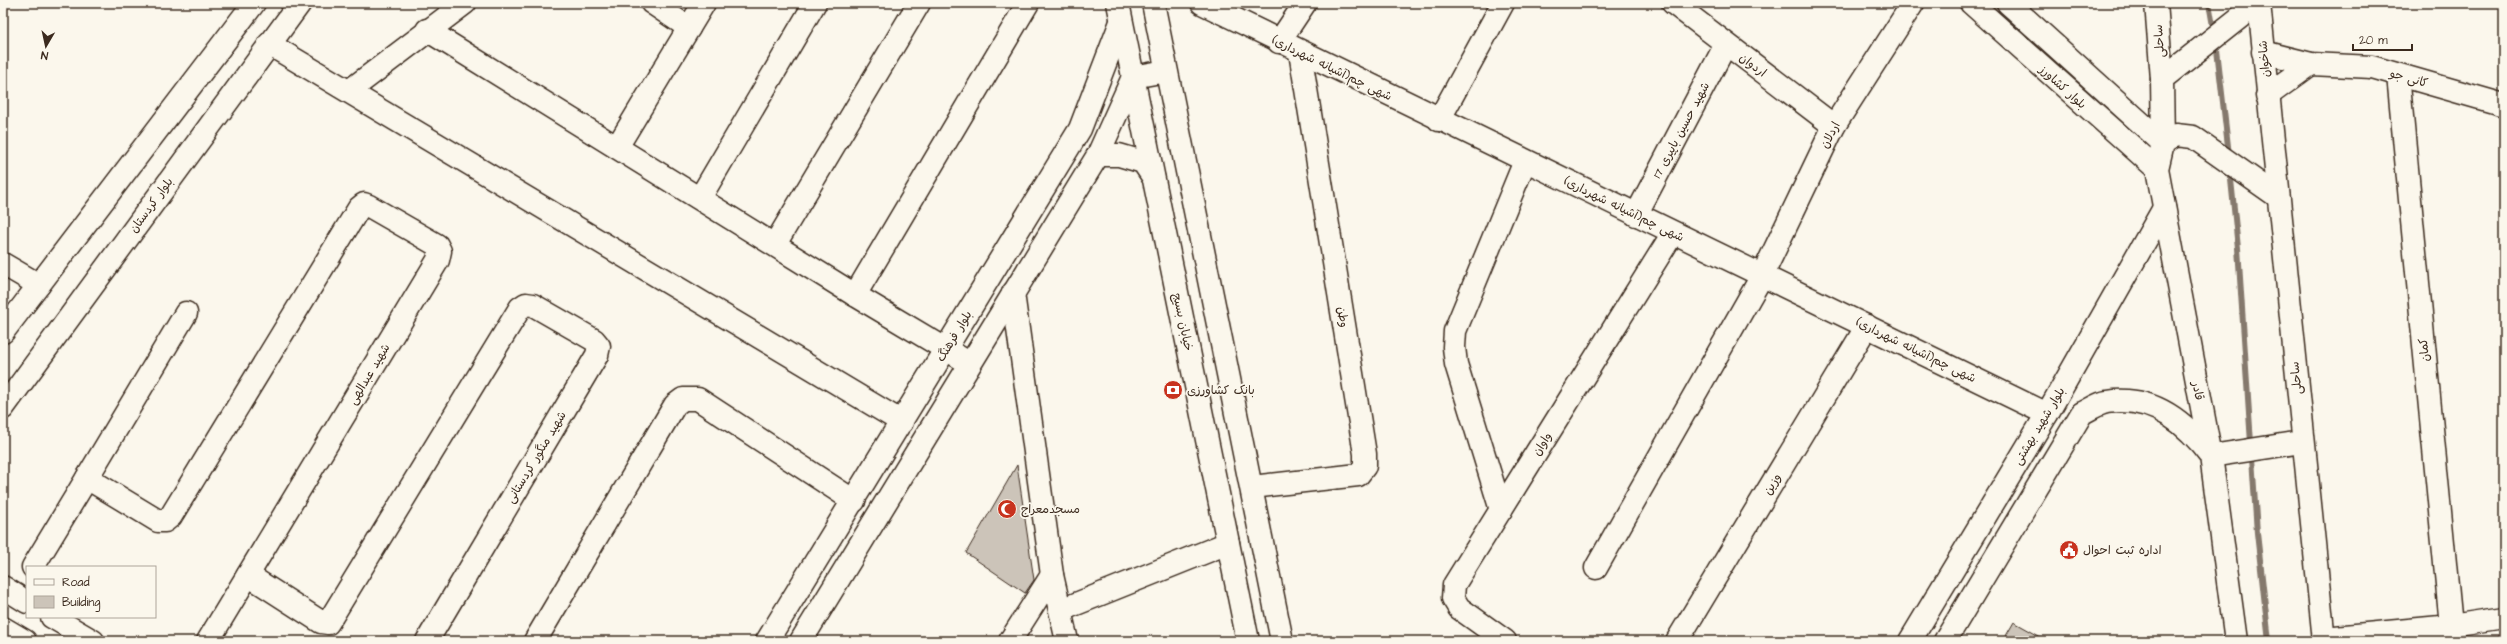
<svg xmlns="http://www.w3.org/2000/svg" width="2507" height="644" viewBox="0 0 2507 644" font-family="'Architects Daughter','Playpen Sans Arabic',sans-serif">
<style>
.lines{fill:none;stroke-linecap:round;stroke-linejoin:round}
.stream{stroke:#85796d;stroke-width:6}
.building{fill:#ccc4b9;stroke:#3b2a1e}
.minor-casing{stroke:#3b2a1e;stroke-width:25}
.major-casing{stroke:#3b2a1e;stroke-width:25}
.minor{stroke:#fbf7ec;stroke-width:22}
.major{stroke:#fbf7ec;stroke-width:22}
.labels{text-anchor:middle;stroke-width:3.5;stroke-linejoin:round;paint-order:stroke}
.street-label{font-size:12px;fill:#3b2a1e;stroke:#fbf7ec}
.poi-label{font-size:12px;fill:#3b2a1e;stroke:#fbf7ec;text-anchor:start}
</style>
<rect width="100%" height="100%" fill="#fbf7ec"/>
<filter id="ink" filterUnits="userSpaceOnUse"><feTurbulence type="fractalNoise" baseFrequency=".025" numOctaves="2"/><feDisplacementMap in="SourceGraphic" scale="8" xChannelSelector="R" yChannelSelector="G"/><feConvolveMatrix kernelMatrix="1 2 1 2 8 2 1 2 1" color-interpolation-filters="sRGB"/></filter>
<g filter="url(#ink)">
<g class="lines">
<g class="stream">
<polyline points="2209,3 2214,32"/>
<polyline points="2216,41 2229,155"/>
<polyline points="2230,170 2238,248 2257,533 2269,641"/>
</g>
</g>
<g class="building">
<polygon points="1017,465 1034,580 1025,593 966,553"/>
<polygon points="2014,622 2048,641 2003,641"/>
</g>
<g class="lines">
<g class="minor-casing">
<g id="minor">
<polyline points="652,3 689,28"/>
<polyline points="1202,3 2047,414"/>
<polyline points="1673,3 1834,126"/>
<polyline points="2156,3 2162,79"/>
<polyline points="427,30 855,295 969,363"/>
<polyline points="1279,42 1305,3"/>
<polyline points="269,44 902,422"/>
<polyline points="2263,52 2311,64 2372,67 2504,105"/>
<polyline points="2398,75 2451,626"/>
<polyline points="349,91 465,3"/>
<polyline points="2267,96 2311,64"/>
<polyline points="1439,120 1503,3"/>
<polyline points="2163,143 2157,169 2211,456 2236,641"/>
<polyline points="617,147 704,3"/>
<polyline points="700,198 815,3"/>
<polyline points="1636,215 1726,44"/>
<polyline points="775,244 919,3"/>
<polyline points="3,264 39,285"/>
<polyline points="1013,293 1052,575 1067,641"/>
<polyline points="855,295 1028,3"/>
<polyline points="186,313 87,478 158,521 165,521 171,516 359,208 364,204 369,206 437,245 440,251 438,260 208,641"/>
<polyline points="1252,487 1358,475 1365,466 1365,454 1300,52"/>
<polyline points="1501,510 1456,364 1454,347 1455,331 1525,161"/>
<polyline points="33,567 87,478"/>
<polyline points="1596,568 1762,276 1834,126 1913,3"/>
<polyline points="248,575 321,622 328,623 520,308 526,304 533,305 594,340 599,346 597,355 427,641"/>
<polyline points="3,587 27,602"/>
<polyline points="1061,610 1228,543"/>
<polyline points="52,617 93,641"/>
<polyline points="3,628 25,641"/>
<polyline points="2324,638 2451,626 2504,618"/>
<polyline points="535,641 675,405 683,399 698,399 854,501"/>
<polyline points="1010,641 1052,575"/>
<polyline points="1505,641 1459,608 1453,598 1454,585 1673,233"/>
<polyline points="1677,641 1867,326"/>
</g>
</g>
<g class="major-casing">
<g id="major">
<polyline points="1118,3 1248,641"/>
<polyline points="1153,3 1282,641"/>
<polyline points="1971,3 2157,169"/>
<polyline points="2008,3 2163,143"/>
<polyline points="2259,3 2324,641"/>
<polyline points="2163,143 2162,79 2258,3"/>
<polyline points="2163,143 2176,135 2193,137 2277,196"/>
<polyline points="1098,155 1119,155 1143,162 1153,177"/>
<polyline points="3,332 254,3"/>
<polyline points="3,408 300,3"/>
<polyline points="767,641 1080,129 1121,22"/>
<polyline points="801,641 1098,155 1133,77 1166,71"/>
<polyline points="1910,641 2047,414 2164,208"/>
<path d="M1945 641 2082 413C2089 410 2099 403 2107 402 2152 395 2186 422 2211 456L2302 442"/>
</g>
</g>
<use href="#minor" class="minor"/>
<use href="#major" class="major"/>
</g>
</g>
<defs>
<g id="bank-disc" transform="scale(1)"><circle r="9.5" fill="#c8321e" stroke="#fbf7ec"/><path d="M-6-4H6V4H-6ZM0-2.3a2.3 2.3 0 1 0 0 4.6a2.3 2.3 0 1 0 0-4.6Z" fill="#fff"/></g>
<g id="mosque-disc" transform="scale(1)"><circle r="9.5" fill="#c8321e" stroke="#fbf7ec"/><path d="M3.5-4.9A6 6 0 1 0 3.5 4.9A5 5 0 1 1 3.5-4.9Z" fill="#fff"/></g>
<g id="civic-disc" transform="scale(1)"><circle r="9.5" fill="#c8321e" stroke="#fbf7ec"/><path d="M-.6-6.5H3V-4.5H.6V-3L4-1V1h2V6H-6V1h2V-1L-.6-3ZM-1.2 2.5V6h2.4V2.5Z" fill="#fff"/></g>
</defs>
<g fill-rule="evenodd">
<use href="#bank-disc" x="1173" y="390"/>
<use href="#mosque-disc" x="1007" y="509"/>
<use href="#civic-disc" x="2069" y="550"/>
</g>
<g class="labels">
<g class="street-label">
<text transform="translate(2159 41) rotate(-94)" y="4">ساحلی</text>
<text transform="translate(2264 59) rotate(-95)" y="4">شاخوان</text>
<text transform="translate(1753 65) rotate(37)" y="4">اردوان</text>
<text transform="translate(1332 68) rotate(26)" y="4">شهی چم(آشیانه شهرداری)</text>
<text transform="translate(2409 78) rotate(16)" y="4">کانی جو</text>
<text transform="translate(2063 87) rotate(42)" y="4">بلوار کشاورز</text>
<text transform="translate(1681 130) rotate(-62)" y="4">شهید حسین باپیری 17</text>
<text transform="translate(1830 135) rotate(-62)" y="4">اردلان</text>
<text transform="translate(151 205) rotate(-54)" y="4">بلوار کردستان</text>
<text transform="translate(1624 209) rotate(26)" y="4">شهی چم(آشیانه شهرداری)</text>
<text transform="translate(1343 317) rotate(81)" y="4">وطن</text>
<text transform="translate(1183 322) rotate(78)" y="4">خیابان بسیج</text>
<text transform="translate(954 336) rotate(-59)" y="4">بلوار فرهنگ</text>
<text transform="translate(1916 350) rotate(26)" y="4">شهی چم(آشیانه شهرداری)</text>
<text transform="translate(2424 350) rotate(-96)" y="4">کمان</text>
<text transform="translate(369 374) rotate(-59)" y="4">شهید عبدالهی</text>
<text transform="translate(2296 378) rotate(-96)" y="4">ساحلی</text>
<text transform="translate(2198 391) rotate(79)" y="4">قادر</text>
<text transform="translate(2039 426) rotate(-59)" y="4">بلوار شهید بهشتی</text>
<text transform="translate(1542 444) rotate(-58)" y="4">واوان</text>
<text transform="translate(536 457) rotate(-59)" y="4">شهید منگور کردستانی</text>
<text transform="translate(1772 484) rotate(-59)" y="4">وزین</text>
</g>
<g class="poi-label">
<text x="1187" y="394">بانک کشاورزی</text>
<text x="1021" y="513">مسجدمعراج</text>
<text x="2083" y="554">اداره ثبت احوال</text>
</g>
</g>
<rect width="2507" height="644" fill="none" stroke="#fbf7ec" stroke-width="16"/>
<rect x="8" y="8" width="2491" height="628" fill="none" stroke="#3b2a1e" stroke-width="1.5" filter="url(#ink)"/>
<rect x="26" y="566" width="130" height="52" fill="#fbf7ec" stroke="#aea59a"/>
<rect x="34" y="579" width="20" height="6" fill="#fbf7ec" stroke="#aea59a"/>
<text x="62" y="586" font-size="12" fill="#3b2a1e">Road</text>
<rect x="34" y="596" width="20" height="12" fill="#ccc4b9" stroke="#aea59a"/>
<text x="62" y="606" font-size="12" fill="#3b2a1e">Building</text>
<g transform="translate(46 46) rotate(189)" stroke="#fbf7ec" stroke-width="3" paint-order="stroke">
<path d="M0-3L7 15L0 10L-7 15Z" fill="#3b2a1e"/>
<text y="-6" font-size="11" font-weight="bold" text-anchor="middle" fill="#3b2a1e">N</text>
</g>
<path d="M2353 44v6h59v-6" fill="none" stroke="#3b2a1e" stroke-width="2"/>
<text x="2359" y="44" font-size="12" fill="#3b2a1e" stroke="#fbf7ec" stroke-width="3" paint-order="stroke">20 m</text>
</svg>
